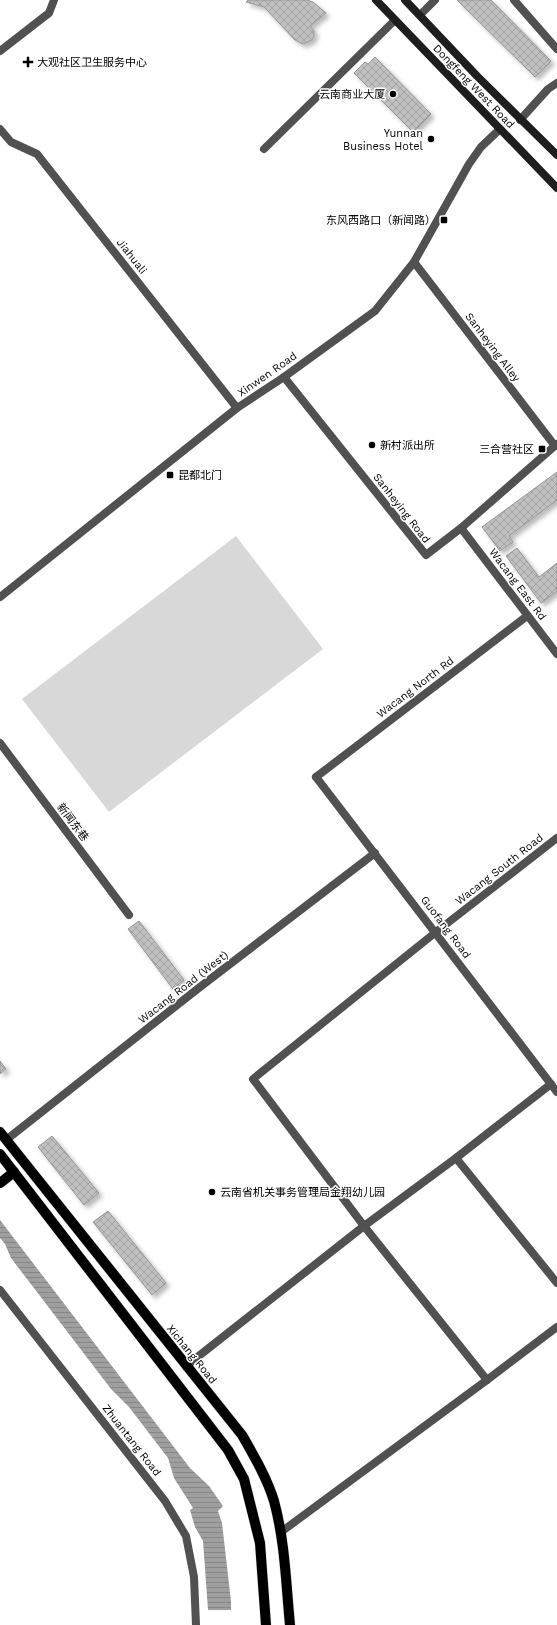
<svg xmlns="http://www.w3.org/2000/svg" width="557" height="1625" viewBox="0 0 557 1625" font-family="'Work Sans','Noto Sans SC',sans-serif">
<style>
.pitch{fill:#d8d8d8}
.water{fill:url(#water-rules)}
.building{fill:url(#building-cross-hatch);stroke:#959595;filter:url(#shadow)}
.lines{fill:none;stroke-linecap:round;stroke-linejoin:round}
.primary-casing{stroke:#dbdbdb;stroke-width:11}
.minor{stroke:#515151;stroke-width:8}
.tertiary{stroke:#515151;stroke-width:8}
.secondary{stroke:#1e1e1e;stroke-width:8}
.primary{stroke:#000;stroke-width:10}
.poi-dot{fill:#000;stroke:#fff;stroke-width:1.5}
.labels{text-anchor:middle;stroke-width:3;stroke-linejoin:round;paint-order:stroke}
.poi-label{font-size:11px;fill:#000;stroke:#fff;text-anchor:start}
.street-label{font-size:11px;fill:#000;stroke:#fff}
</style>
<defs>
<pattern id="water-rules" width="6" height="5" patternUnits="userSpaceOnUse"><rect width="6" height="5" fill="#9f9f9f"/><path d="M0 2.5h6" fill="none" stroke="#878787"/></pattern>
<pattern id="building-cross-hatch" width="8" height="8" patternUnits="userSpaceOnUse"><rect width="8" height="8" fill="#c0c0c0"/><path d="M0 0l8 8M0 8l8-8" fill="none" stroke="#a3a3a3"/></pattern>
<filter id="shadow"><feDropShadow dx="3.5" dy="3.5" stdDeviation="2" flood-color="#0004"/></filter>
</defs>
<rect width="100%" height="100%" fill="#fff"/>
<polygon class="pitch" points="236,536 323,649 109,812 22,699"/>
<polygon class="water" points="0,1220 190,1468 209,1486 223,1506 218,1511 222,1523 231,1601 231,1610 208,1610 203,1541 195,1527 190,1510 193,1508 174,1478 168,1458 129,1407 111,1389 11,1258 5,1244 0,1238"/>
<g class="building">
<polygon points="248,0 307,0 313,2 326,13 310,26 314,31 314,36 312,40 303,44 295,40 264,7 246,2"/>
<polygon points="457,0 491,0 551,61 535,77"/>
<polygon points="375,57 431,114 413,132 354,73 365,62 368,64"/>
<polygon points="557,472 557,500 509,536 513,542 500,551 482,527"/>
<polygon points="517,548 539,577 557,563 557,591 541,603 506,556"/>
<polygon points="139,921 184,980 173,989 128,929"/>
<polygon points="0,1061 6,1069 0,1074"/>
<polygon points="52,1136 99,1193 84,1205 38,1147"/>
<polygon points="108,1211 166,1283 152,1295 93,1222"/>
</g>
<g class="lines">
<g class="primary-casing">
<g id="primary">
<path d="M0 1132 242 1435C254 1456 267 1478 274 1501 285 1541 286 1584 290 1625"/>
<polyline points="0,1154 228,1450 244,1479 260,1543 266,1625"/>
<polyline points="0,1183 14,1172"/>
</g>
</g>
<g class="minor">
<polyline points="514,0 557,49"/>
<polyline points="420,15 435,0"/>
<polyline points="0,51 49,13 54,0"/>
<polyline points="520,120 548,89 557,83"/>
<polyline points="0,129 11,142 37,154 237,408"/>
<polyline points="264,149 395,20"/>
<polyline points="414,262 555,446"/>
<polyline points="284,377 426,555 461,528 557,444"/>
<polyline points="461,528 557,654"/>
<polyline points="0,597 237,408 284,377 375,311 414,262 469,164 481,147 500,129"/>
<polyline points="0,743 129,915"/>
<polyline points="316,777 527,616"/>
<polyline points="6,1140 200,987 375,853"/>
<polyline points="456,1158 557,1283"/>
<polyline points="0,1290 165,1501 186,1536 194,1577 196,1625"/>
<polyline points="186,1366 364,1226 456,1158 551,1084"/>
<polyline points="487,1380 364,1226 253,1079 436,932 557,838"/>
<polyline points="281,1532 487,1380 557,1327"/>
</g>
<polyline class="tertiary" points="316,777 557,1092"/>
<g class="secondary">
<polyline points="376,0 557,188"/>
<polyline points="405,0 477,76 557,155"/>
</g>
<use href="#primary" class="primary"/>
</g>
<g class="poi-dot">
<path d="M26 56h4v4h4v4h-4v4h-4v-4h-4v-4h4z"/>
<circle cx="393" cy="94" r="4"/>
<circle cx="431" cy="139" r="4"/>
<rect x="440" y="216" width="8" height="8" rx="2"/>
<circle cx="372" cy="445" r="4"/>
<rect x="538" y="445" width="8" height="8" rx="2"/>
<rect x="166" y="471" width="8" height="8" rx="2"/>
<circle cx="212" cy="1192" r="4"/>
</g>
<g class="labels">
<g class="poi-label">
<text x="37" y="66">大观社区卫生服务中心</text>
<text x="385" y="98" text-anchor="end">云南商业大厦</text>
<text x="423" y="137" text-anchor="end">Yunnan<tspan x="423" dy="13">Business Hotel</tspan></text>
<text x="436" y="224" text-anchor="end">东风西路口（新闻路）</text>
<text x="380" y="449">新村派出所</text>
<text x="534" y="453" text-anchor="end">三合营社区</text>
<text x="178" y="479">昆都北门</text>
<text x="220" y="1196">云南省机关事务管理局金翔幼儿园</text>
</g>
<g class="street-label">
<text transform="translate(474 86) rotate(46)" y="4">Dongfeng West Road</text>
<text transform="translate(132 256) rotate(52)" y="4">Jiahuali</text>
<text transform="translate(493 347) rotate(53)" y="4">Sanheying Alley</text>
<text transform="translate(267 374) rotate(-35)" y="4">Xinwen Road</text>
<text transform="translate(402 508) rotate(52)" y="4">Sanheying Road</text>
<text transform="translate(518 584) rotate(53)" y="4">Wacang East Rd</text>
<text transform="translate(415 687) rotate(-37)" y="4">Wacang North Rd</text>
<text transform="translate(73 822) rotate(53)" y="4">新闻东巷</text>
<text transform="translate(499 869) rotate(-38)" y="4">Wacang South Road</text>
<text transform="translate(446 927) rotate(53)" y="4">Guofang Road</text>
<text transform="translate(183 987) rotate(-38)" y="4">Wacang Road (West)</text>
<text transform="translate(192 1354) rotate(51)" y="4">Xichang Road</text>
<text transform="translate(132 1440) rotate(52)" y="4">Zhuantang Road</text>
</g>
</g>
</svg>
